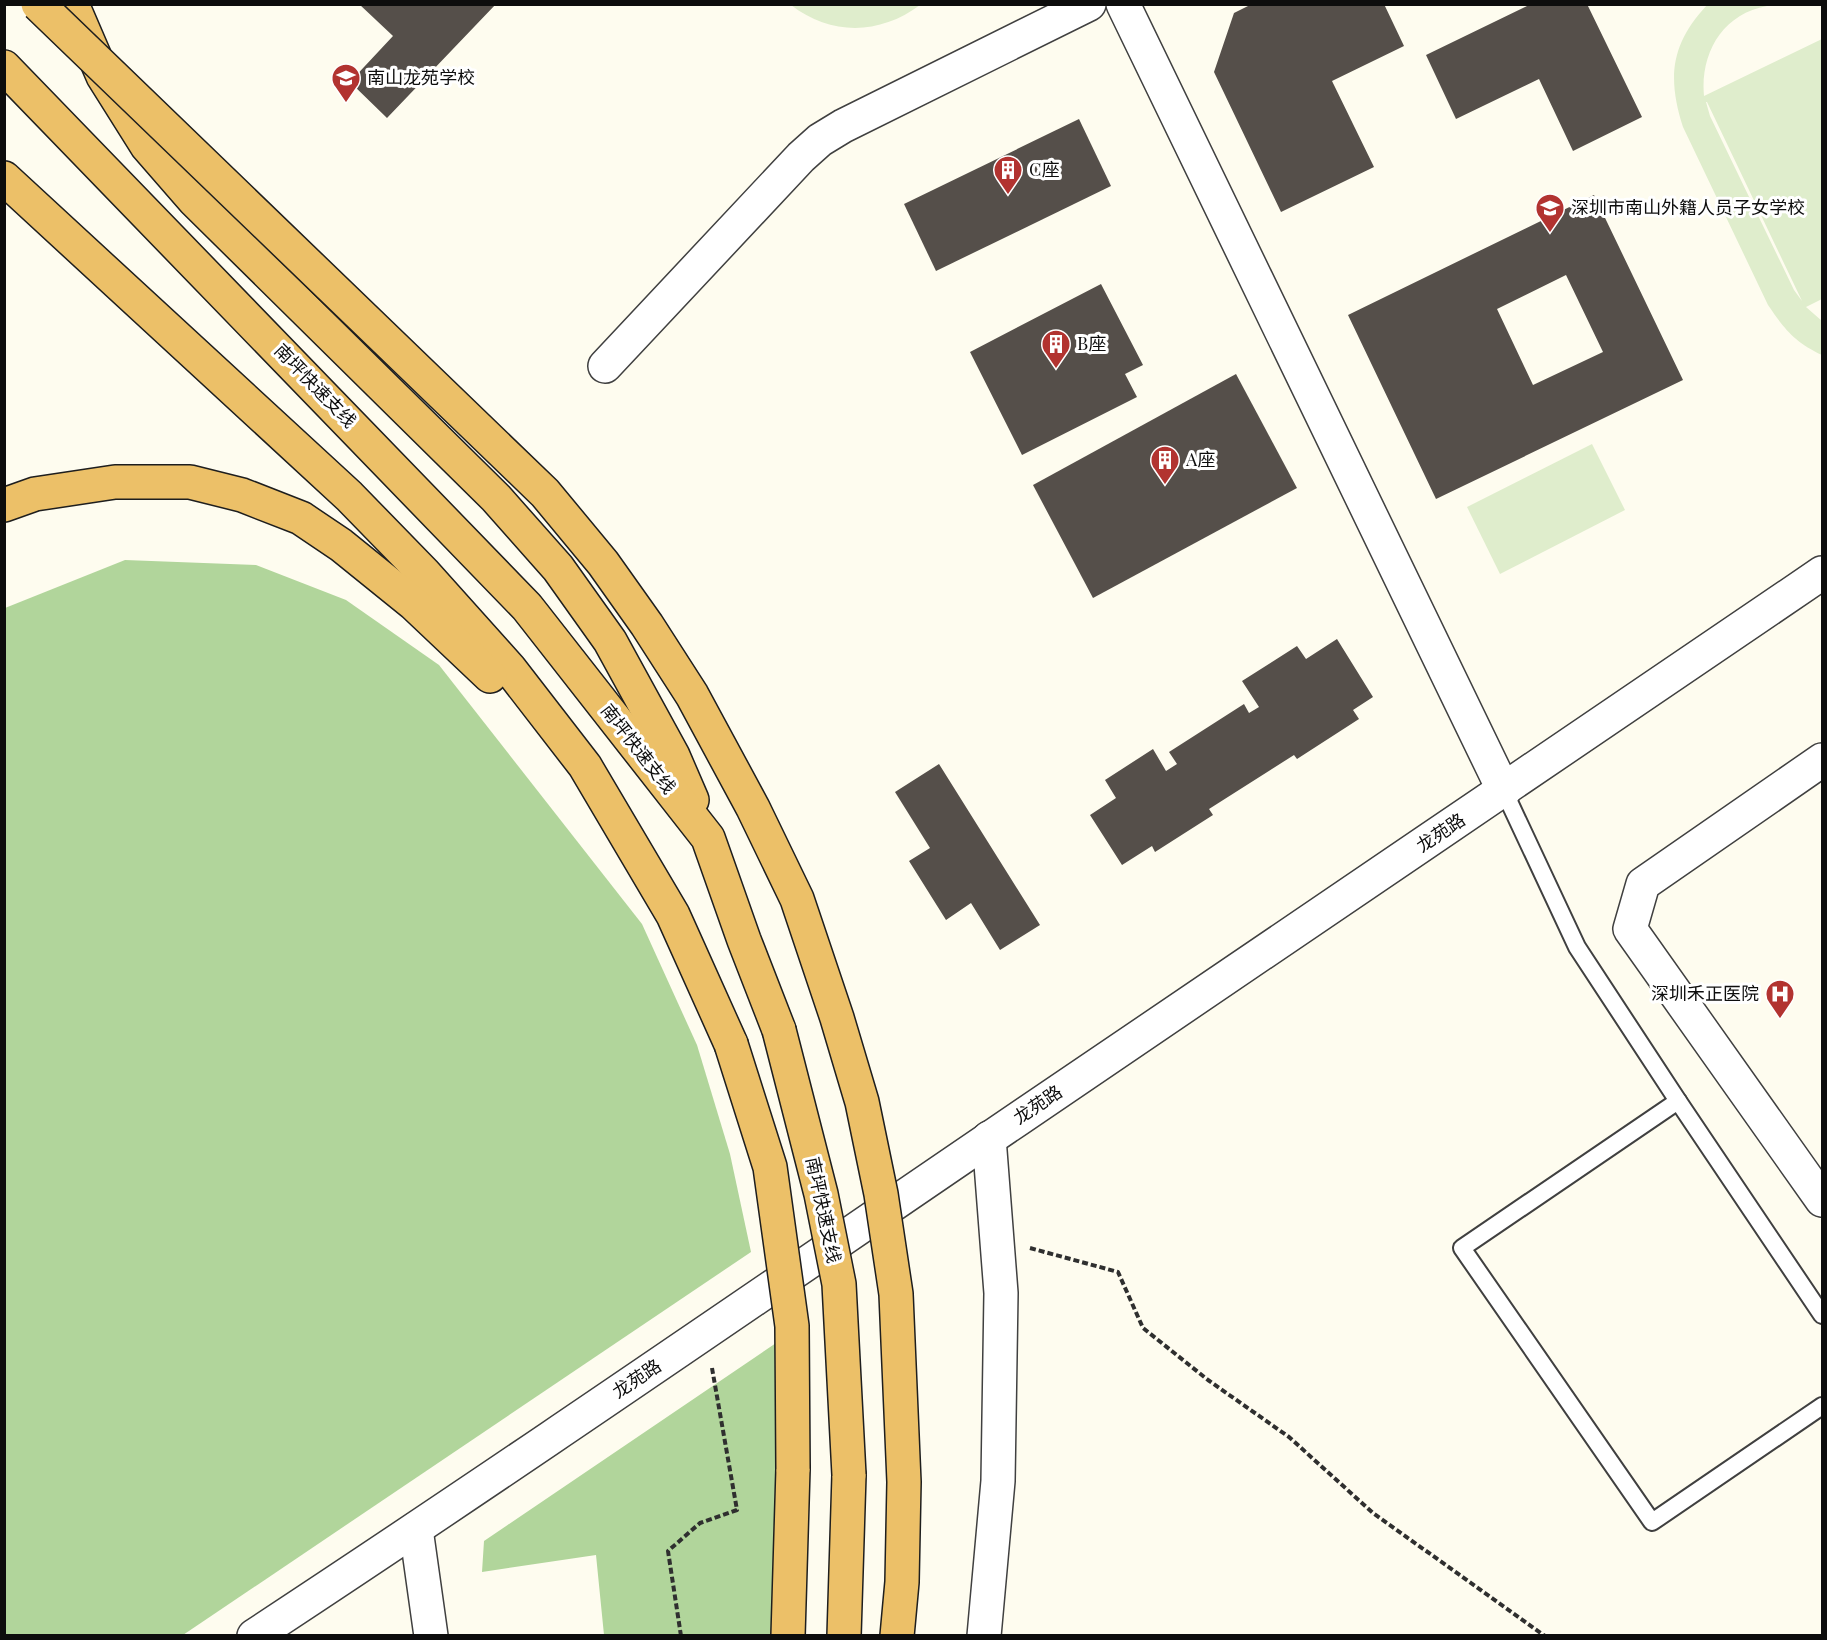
<svg xmlns="http://www.w3.org/2000/svg" width="1827" height="1640" viewBox="0 0 1827 1640" font-family="'Playfair Display','Noto Sans SC',serif">
<style>
.forest{fill:#b1d59b}
.pitch{fill:#dfedcc;fill-rule:evenodd}
.building{fill:#554f4a;fill-rule:evenodd}
.lines{fill:none;stroke-linecap:round;stroke-linejoin:round}
.service-casing{stroke:#404040;stroke-width:20}
.minor-casing{stroke:#404040;stroke-width:36}
.tertiary-casing{stroke:#404040;stroke-width:36}
.trunk-casing{stroke:#1e1e1e;stroke-width:36}
.path{stroke:#2f2f2f;stroke-width:4;stroke-dasharray:6 3;stroke-linecap:butt}
.service{stroke:#fff;stroke-width:16}
.minor{stroke:#fff;stroke-width:33}
.tertiary{stroke:#fff;stroke-width:33}
.trunk{stroke:#ecc068;stroke-width:33}
.trunk-bridge-casing{stroke:#1e1e1e;stroke-width:36;stroke-linecap:butt}
.trunk-bridge{stroke:#ecc068;stroke-width:33}
.labels{text-anchor:middle;stroke-width:6;stroke-linejoin:round;paint-order:stroke}
.poi-label{font-size:18px;fill:#0d0d0d;stroke:#fff;text-anchor:start}
.street-label{font-size:18px;fill:#0d0d0d;stroke:#fff}
</style>
<rect width="100%" height="100%" fill="#fefcef"/>
<g class="forest">
<polygon points="125,560 256,565 346,600 439,665 642,924 697,1045 730,1154 751,1252 183,1635 5,1635 5,608"/>
<polygon points="779,1341 771,1635 604,1635 596,1555 482,1572 484,1541"/>
</g>
<g class="pitch">
<path d="M791 5H920C880 35 831 36 791 5Z"/>
<path d="M1707 5H1785C1779 5 1773 5 1767 6 1722 14 1700 54 1704 96L1822 39V299L1806 307 1822 321V355C1795 342 1785 330 1768 305L1683 127C1667 77 1671 44 1707 5ZM1706 102H1707L1802 301 1794 290 1710 116Z"/>
<polygon points="1592,444 1625,510 1500,574 1467,507"/>
</g>
<g class="building">
<polygon points="359,4 496,4 387,118 350,82 393,36"/>
<polygon points="1252,4 1384,4 1404,46 1332,81 1374,167 1281,212 1214,72 1234,13"/>
<polygon points="1531,4 1587,4 1642,117 1573,151 1539,79 1456,119 1426,55"/>
<polygon points="1079,119 1111,186 936,271 904,204"/>
<path d="M1594 195 1683 380 1436 499 1348 315ZM1566 275 1603 352 1533 385 1497 309Z"/>
<polygon points="1101,284 1143,365 1125,374 1137,397 1022,455 970,352"/>
<polygon points="1236,374 1297,488 1093,598 1033,485"/>
<polygon points="1337,639 1373,697 1353,710 1359,719 1297,759 1294,755 1209,809 1213,815 1155,852 1152,846 1122,865 1090,815 1116,798 1105,780 1153,749 1166,771 1177,764 1169,752 1244,704 1249,713 1259,707 1242,681 1297,646 1306,659"/>
<polygon points="939,764 1040,925 1000,950 971,903 946,920 909,861 930,848 895,792"/>
</g>
<g class="lines">
<g class="service-casing">
<g id="service">
<polyline points="1504,791 1577,947 1678,1101 1822,1315"/>
<polyline points="1678,1101 1462,1248 1652,1522 1822,1406"/>
</g>
</g>
<g class="minor-casing">
<g id="minor">
<polyline points="1123,4 1504,791"/>
<polyline points="605,366 801,157 820,140 843,126 1089,4"/>
<polyline points="1822,760 1643,884 1630,929 1822,1200"/>
<polyline points="416,1529 431,1636"/>
<polyline points="984,1636 998,1481 1001,1293 989,1138"/>
</g>
</g>
<g class="tertiary-casing">
<path id="tertiary" d="M254 1636C514 1465 770 1288 1027 1113 1291 932 1558 754 1822 573"/>
</g>
<g class="trunk-casing">
<g id="trunk">
<polyline points="72,4 103,76 147,146 194,200 496,498 558,568 610,641 673,756 692,800"/>
<polyline points="4,67 527,607 708,838 744,940 779,1030"/>
<polyline points="4,178 349,496 424,573 510,669 585,766 673,915 731,1044"/>
<polyline points="4,505 35,494 115,482 190,482 242,495 301,518 341,545 414,604 490,676"/>
<polyline points="788,1636 793,1469"/>
<polyline points="844,1636 849,1475"/>
</g>
</g>
<g class="path">
<polyline points="1030,1248 1118,1272 1143,1328 1208,1380 1289,1437 1373,1513 1545,1636"/>
<polyline points="681,1636 668,1551 700,1523 737,1510 712,1368"/>
</g>
<use href="#service" class="service"/>
<use href="#minor" class="minor"/>
<use href="#tertiary" class="tertiary"/>
<use href="#trunk" class="trunk"/>
<g class="trunk-bridge-casing">
<g id="trunk-bridge">
<polyline points="38,4 545,493 603,563 647,625 692,695 753,808 797,899 837,1018 862,1102 881,1194 896,1294 904,1482 902,1582 897,1636"/>
<polyline points="779,1030 821,1194 839,1284 849,1475"/>
<polyline points="731,1044 770,1167 792,1326 793,1469"/>
</g>
</g>
<use href="#trunk-bridge" class="trunk-bridge"/>
</g>
<defs>
<g id="school-pin" transform="scale(1.5)"><path d="M0 17L-7.5 6A9.5 9.5 0 1 1 7.5 6Z" fill="#b23330" stroke="#fff"/><path d="M0-5L7-2L0 1L-7-2ZM-4 1L0 2.5L4 1V4Q0 6-4 4Z" fill="#fff"/></g>
<g id="building-pin" transform="scale(1.5)"><path d="M0 17L-7.5 6A9.5 9.5 0 1 1 7.5 6Z" fill="#b23330" stroke="#fff"/><path d="M-4-6H4V6H1V3H-1V6H-4ZM-2.5-4.3h1.7v1.8h-1.7ZM.8-4.3h1.7v1.8H.8ZM-2.5-1h1.7V.8h-1.7ZM.8-1h1.7V.8H.8Z" fill="#fff"/></g>
<g id="hospital-pin" transform="scale(1.5)"><path d="M0 17L-7.5 6A9.5 9.5 0 1 1 7.5 6Z" fill="#b23330" stroke="#fff"/><path d="M-5-5h3v3.5h4V-5h3V5h-3V1.5h-4V5h-3Z" fill="#fff"/></g>
</defs>
<g fill-rule="evenodd">
<use href="#school-pin" x="346" y="78"/>
<use href="#building-pin" x="1008" y="170"/>
<use href="#school-pin" x="1550" y="208"/>
<use href="#building-pin" x="1056" y="344"/>
<use href="#building-pin" x="1165" y="460"/>
<use href="#hospital-pin" x="1780" y="994"/>
</g>
<g class="labels">
<g class="poi-label">
<text x="367" y="84">南山龙苑学校</text>
<text x="1029" y="176">C座</text>
<text x="1571" y="214">深圳市南山外籍人员子女学校</text>
<text x="1077" y="350">B座</text>
<text x="1186" y="466">A座</text>
<text x="1759" y="1000" text-anchor="end">深圳禾正医院</text>
</g>
<g class="street-label">
<text transform="translate(315 386) rotate(46)" y="6">南坪快速支线</text>
<text transform="translate(638 749) rotate(52)" y="6">南坪快速支线</text>
<text transform="translate(1441 833) rotate(-34)" y="6">龙苑路</text>
<text transform="translate(1038 1105) rotate(-34)" y="6">龙苑路</text>
<text transform="translate(823 1210) rotate(78)" y="6">南坪快速支线</text>
<text transform="translate(637 1379) rotate(-34)" y="6">龙苑路</text>
</g>
</g>
<rect width="1827" height="1640" fill="none" stroke="#0d0d0d" stroke-width="12"/>
</svg>
